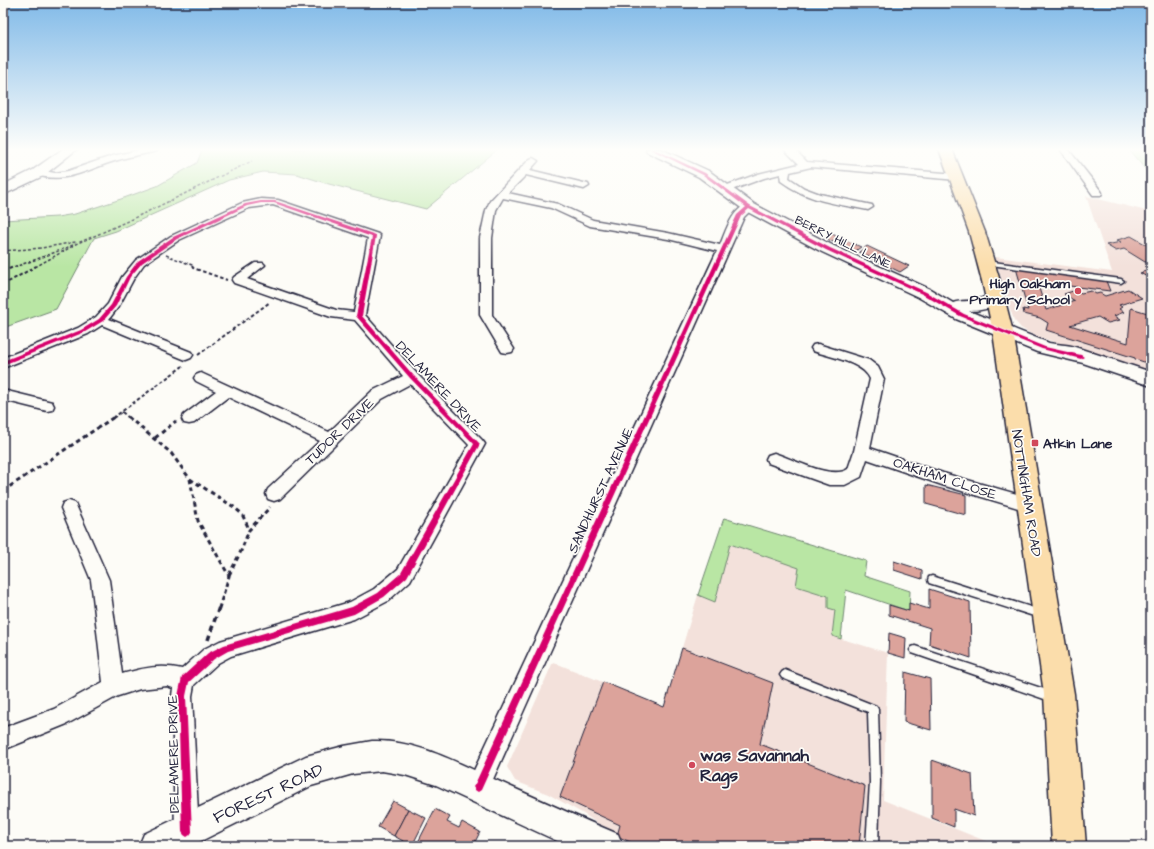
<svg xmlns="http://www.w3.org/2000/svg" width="1154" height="849" viewBox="0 0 1154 849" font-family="'Architects Daughter',sans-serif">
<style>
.built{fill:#f3e1db}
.green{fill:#b9e6a4;stroke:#6e8470}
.building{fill:#dca39b;stroke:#22223b}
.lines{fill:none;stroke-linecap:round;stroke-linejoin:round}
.lane-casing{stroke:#22223b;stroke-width:3}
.street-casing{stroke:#22223b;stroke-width:3}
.secondary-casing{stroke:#22223b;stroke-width:3}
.highway-casing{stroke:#22223b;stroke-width:3}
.path-far3{stroke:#22223b;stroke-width:1.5;stroke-dasharray:3 2;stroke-linecap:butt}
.path-far2{stroke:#22223b;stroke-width:2;stroke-dasharray:3.5 2.5;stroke-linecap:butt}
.path-far1{stroke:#22223b;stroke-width:3;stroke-dasharray:4.5 3.5;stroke-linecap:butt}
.path{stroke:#22223b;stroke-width:3.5;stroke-dasharray:5.5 4;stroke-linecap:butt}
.lane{fill:#fdfcf7;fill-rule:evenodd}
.street{fill:#fdfcf7;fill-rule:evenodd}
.secondary{fill:#fdfcf7;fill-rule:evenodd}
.highway{fill:#fbddab;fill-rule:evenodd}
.cycleway-casing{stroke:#fdfcf7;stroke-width:2}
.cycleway{fill:#d6006c;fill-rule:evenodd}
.poi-dot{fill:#d1495b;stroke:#fdfcf7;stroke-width:1.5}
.labels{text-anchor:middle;stroke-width:3.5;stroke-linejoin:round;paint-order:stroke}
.far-street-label{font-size:12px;fill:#22223b;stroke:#fdfcf7}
.poi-label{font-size:14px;font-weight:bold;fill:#22223b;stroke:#fdfcf7;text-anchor:end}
.street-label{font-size:14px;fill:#22223b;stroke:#fdfcf7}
.near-poi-label{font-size:17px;font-weight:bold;fill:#22223b;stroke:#fdfcf7;text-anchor:start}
.near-street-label{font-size:17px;fill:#22223b;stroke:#fdfcf7}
</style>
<rect width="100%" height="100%" fill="#fdfcf7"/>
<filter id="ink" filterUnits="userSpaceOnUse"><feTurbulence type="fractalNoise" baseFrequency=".025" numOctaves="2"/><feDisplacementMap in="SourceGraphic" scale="8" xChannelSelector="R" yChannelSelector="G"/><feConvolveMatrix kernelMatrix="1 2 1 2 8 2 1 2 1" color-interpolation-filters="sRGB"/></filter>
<g filter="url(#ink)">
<g class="built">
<polygon points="1086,196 1151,212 1151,373 1033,335 1021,328 1014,320 1010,309 995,257 1112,272"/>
<polygon points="729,544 799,568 797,586 828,596 835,610 832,636 888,653 883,800 998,846 639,846 617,836 582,813 548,794 515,781 507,767 553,662 664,707 698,595 715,602"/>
</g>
<g class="green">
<polygon points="201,149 498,149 426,209 325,183 297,174 263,172 229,180 116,231 94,238 56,309 3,328 3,220 57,217 75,214 121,199 157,186 197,163 202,150"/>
<polygon points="1128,149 1151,149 1151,176"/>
<polygon points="724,518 866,561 864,576 910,591 909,611 846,590 841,639 832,636 835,610 828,608 828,596 796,586 799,568 730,544 715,602 698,595"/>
</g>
<g class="building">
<polygon points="832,234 861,247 854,252 825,238"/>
<polygon points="1131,236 1145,244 1151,244 1151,261 1145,262 1124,249 1116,251 1106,245 1121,242 1117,240"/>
<polygon points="867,246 909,266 900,272 859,252"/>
<polygon points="1016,268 1106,281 1110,291 1037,282 1046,310 1075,301 1064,294 1076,290 1081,293 1091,291 1096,294 1100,293 1105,296 1128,289 1142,298 1119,305 1122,307 1119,309 1124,312 1114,316 1120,320 1108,323 1098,317 1070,325 1128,343 1131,308 1151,314 1150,364 1135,359 1135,358 1046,330 1048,323 1040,318 1024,314 1023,309 1028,310"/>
<polygon points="1151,269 1151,279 1140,273"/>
<polygon points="926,485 966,495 966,515 926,504"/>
<polygon points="894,561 922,570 922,579 894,570"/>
<polygon points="929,589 970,602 971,658 929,644 930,628 889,615 889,605 909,611 909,603 929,609"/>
<polygon points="889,633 906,638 905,658 888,653"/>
<polygon points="682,648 773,683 760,744 865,786 859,846 639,846 617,836 620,825 560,797 603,682 664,707"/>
<polygon points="905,672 930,679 931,730 904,722"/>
<polygon points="932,760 972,774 974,816 954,809 954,827 932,818"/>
<polygon points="393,801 408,809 394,836 378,827"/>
<polygon points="408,809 426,818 412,846 394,836"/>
<polygon points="435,809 450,817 447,822 459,828 462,822 480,832 473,846 416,846"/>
</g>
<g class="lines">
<g class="lane-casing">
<g id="lane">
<polygon points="986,261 1121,279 1124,281 1121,283 984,264 984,262"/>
<polygon points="932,576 1040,610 1043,611 1044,614 1043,617 1040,618 932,584 929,583 928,580 929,577"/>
<polygon points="915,646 1053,692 1056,694 1058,697 1056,700 1053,702 915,654 912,653 910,650 912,647"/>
<polygon points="785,670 876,706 878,709 880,782 878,846 866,846 870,782 868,712 782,678 780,675 782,672"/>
</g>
</g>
<g class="street-casing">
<g id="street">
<path d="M144 149H159L157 151C144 154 131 156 118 160 86 169 69 184 35 175L33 173 38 170 55 173 68 171 112 156Z"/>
<path d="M784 149H794L807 162 957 174 962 177 957 180 811 167 790 172 789 178 804 188 820 194 872 205 873 207 868 210C833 203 810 202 781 181L780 174 764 178 726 192 721 189 722 187 758 174 799 164Z"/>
<polygon points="1060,149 1068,149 1101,191 1102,193 1101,195 1093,195"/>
<path d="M533 158 538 161 530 170 588 184 589 186 584 189 526 175 508 193 558 204 593 220 668 233 720 245C726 231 732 208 749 204L754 207 744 217 486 795 478 798 470 795 467 787 470 779 717 251 668 239 590 226 551 208 503 198 496 210 492 238V315L514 349 512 352 507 353 502 352 480 315V238L486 210 490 201 520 169 530 159Z"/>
<path d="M261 199 278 200 378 234 380 236 365 315 417 374 482 440 485 444 410 581 388 601 354 619 231 656 218 663 194 685 192 696 199 832 195 840 187 844 179 840 175 832 172 696 173 688 167 686 140 689 118 696 67 724 3 750V728L54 709 103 682 91 580 61 508 63 503 69 501 75 503 109 580 122 674C143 668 160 664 182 669L204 649 220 641 350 602 374 589 398 569 469 445 410 384 382 399 280 499 274 501 268 499 266 494 268 489 320 441 228 397 194 423 189 424 184 423 182 419 184 415 216 391 196 381 194 378 196 375 201 373 329 432 372 391 403 376 355 320 331 317 234 283 232 280 234 277 255 263H263L265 265 247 279 336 310 354 312 368 238 273 205 249 208 179 240 144 264 134 278 119 306 109 319 191 352 193 355 191 358 186 360 181 358 102 325 88 334 3 368V358L78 328 96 317 108 304 122 277 136 260 171 236 242 203Z"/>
<path d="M818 344 869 360 878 367 884 379 870 448 943 473 1034 499 1036 504 1034 509 1028 511 942 485 867 459 861 477 845 485H829L768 463 766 459 768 455 774 453C793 459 831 480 848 469L854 451 870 379C863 362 830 357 813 351L811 348 813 345Z"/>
<polygon points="3,390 52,402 54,406 52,410 47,411 3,400"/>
</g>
</g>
<g class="secondary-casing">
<g id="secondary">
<polygon points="63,149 77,149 43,176 3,195 3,185 33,170"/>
<path d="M646 149H661L709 171 754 204 834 246 930 289 953 303C961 300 969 302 976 300 985 298 991 293 1001 295L1004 299C998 308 980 311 969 311L1049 343C1058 345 1066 344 1075 347L1151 372V386L1083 363 1037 352 956 319 918 297 822 252 744 210 699 177 647 152Z"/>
<path d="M372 741C417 739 459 764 498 781 538 799 578 817 618 834L623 846H568L436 785 405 775 382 771 353 774 311 786 191 846H139L144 834 306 756 344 746Z"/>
</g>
</g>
<g class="highway-casing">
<polygon id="highway" points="939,149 952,149 985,232 1000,281 1013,332 1074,694 1086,846 1052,846 1044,694 993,332 982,281 969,232"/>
</g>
<g class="path-far3">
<polyline points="3,251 41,248 76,242"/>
<polyline points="166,255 192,265 193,267"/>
<path d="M14 267C96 240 174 198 252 161"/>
<polyline points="35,267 73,246"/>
</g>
<g class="path-far2">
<polyline points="192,266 193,268 227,280"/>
<polyline points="3,271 17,266"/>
<polyline points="3,285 36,266"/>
<polyline points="198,355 270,302"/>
<polyline points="122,412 129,418"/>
<polyline points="113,418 183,366"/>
</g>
<g class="path-far1">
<polyline points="128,417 171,453 190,479 198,521 229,576 219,608"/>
<polyline points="155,438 176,421"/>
<polyline points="190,479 234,507 242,514 249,529"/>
<polyline points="3,491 114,417"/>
<polyline points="229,575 241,551 249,530 270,507"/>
</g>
<polyline class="path" points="208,640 219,607"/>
<use href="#lane" class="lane"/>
<use href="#street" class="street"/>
<use href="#secondary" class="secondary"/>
<use href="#highway" class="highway"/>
<g class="cycleway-casing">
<g id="cycleway">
<polygon points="650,149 654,149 705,173 750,206 830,248 926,292 964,314 1045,347 1081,355 1084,357 1081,359 1042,349 960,316 922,294 826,250 749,209 741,216 481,790 478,792 475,790 473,787 475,784 737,215 746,207 703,175"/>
<polygon points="261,201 275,201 376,235 376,236 362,316 414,376 480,444 407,577 384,597 354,614 228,651 214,659 189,682 186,696 192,832 190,835 187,837 184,835 182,832 178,696 182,677 208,653 224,645 352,607 378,593 401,573 474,444 410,378 356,316 372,237 274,203 261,203 247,206 177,239 142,263 130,277 116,306 103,321 85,332 3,365 3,361 81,330 99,319 111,305 126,277 138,261 173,237 245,204"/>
</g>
</g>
<use href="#cycleway" class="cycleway"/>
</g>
</g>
<linearGradient id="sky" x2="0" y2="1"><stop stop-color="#81bae8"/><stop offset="0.56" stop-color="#fefefb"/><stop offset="1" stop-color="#fefefb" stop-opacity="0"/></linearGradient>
<rect width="1154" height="267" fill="url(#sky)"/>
<g class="poi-dot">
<circle cx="1078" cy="291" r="4"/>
<rect x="1031" y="439" width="8" height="8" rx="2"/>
<circle cx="692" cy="765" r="4"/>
</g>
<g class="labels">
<g class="far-street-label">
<text transform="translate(843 242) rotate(26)" y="4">BERRY HILL LANE</text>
</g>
<g class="poi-label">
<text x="1070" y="288">High Oakham<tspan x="1070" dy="16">Primary School</tspan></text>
<text x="1043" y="448" text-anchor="start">Atkin Lane</text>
</g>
<g class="street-label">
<text transform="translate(439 386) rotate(47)" y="5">DELAMERE DRIVE</text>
<text transform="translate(339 431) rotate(-44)" y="5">TUDOR DRIVE</text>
<text transform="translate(945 478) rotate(18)" y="5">OAKHAM CLOSE</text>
<text transform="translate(600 490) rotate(-65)" y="5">SANDHURST AVENUE</text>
<text transform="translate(1027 493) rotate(81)" y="5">NOTTINGHAM ROAD</text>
<text transform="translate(173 754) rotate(-91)" y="5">DELAMERE DRIVE</text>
</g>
<g class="near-poi-label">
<text x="700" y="761">was Savannah<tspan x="700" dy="20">Rags</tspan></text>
</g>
<g class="near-street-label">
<text transform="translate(268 793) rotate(-25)" y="6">FOREST ROAD</text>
</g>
</g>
<rect width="1154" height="849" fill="none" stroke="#fdfcf7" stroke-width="16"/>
<rect x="8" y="8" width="1138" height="833" fill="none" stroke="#22223b" stroke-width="1.5" filter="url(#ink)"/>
</svg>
